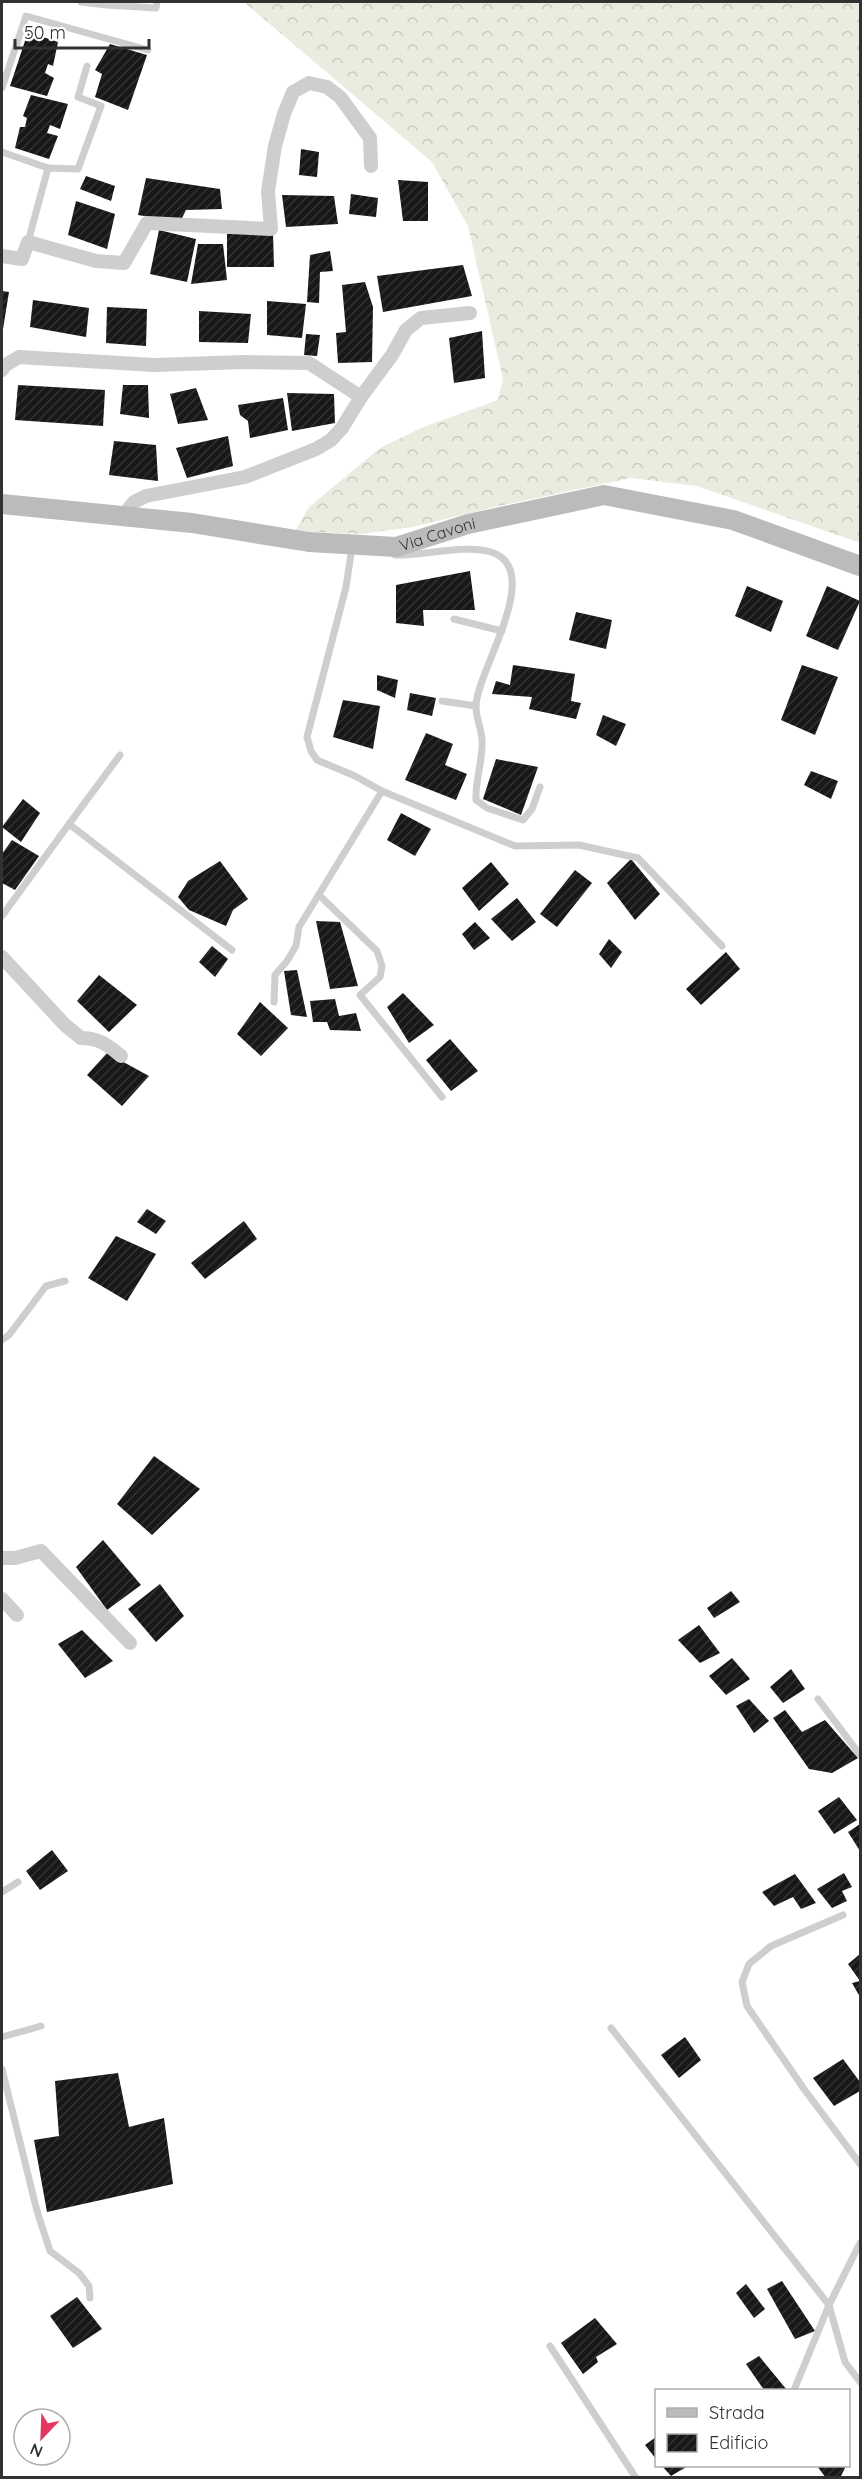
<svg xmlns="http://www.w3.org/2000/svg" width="862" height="2479" viewBox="0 0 862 2479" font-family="Quicksand,sans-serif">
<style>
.forest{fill:url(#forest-crowns)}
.building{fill:url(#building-hatch)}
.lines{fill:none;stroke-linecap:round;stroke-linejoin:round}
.lane{stroke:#cecece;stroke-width:7}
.street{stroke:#cecece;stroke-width:14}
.secondary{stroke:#bbb;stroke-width:20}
.labels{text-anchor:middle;stroke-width:6;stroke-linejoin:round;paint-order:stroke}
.street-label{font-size:16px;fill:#313131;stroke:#fff}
</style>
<defs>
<pattern id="forest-crowns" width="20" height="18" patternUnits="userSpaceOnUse" patternTransform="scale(1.5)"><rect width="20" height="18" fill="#e9eddf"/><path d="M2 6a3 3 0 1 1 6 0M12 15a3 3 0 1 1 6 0" fill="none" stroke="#c8ccc0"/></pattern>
<pattern id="building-hatch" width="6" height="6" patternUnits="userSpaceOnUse" patternTransform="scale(1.5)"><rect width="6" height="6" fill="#181818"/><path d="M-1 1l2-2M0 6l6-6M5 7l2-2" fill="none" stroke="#313131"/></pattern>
</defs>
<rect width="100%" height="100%" fill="#fff"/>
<polygon class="forest" points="244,2 860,2 860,543 697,486 631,478 494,507 413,527 361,534 295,531 309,507 380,448 421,428 498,400 503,379 468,226 432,162"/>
<g class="building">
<polygon points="28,32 58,42 53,66 48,64 45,73 54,78 47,96 10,86"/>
<polygon points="110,44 147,55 128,110 95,97 102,74 95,70"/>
<polygon points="31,95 68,104 60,129 50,125 47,133 58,136 49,159 15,148 20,127 25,127 27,118 23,116"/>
<polygon points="301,149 319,152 317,177 299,175"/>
<polygon points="86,176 115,186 111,201 80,189"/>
<polygon points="146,178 220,189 222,209 186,210 180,222 138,215"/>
<polygon points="398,180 428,182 428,221 403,221"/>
<polygon points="351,194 378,198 376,217 349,214"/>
<polygon points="282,195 334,196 338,224 286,227"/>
<polygon points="76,201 115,214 107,249 68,235"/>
<polygon points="159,230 196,239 187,282 150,274"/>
<polygon points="273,233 274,267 227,267 227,234"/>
<polygon points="198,244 223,244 227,280 191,284"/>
<polygon points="330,251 333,271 320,272 319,303 307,302 310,255"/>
<polygon points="463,265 472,296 383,312 377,276"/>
<polygon points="365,282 373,307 372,362 338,363 336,333 346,332 342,285"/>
<polygon points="2,291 9,292 3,329 2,329"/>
<polygon points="33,300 89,308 86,337 30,327"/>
<polygon points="267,301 306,304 302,338 267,335"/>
<polygon points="107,307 147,309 146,346 106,343"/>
<polygon points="199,311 251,314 248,343 199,342"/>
<polygon points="482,331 485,378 454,383 449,338"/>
<polygon points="306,334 320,335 317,356 304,355"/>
<polygon points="18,385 105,390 103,426 15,420"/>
<polygon points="123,385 148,385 149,418 120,414"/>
<polygon points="196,388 208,420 178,424 170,394"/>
<polygon points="287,393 334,394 335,423 292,431"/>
<polygon points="283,398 288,430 250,438 248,421 240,415 238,405"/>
<polygon points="228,436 233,466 187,478 176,448"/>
<polygon points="114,441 156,445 158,481 109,475"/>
<polygon points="470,571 475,610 423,610 424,626 396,623 396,585"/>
<polygon points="747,586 783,601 771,632 735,616"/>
<polygon points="827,586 860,601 838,650 806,636"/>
<polygon points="576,612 612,620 606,649 569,640"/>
<polygon points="513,665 575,674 571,701 581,703 576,719 529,709 532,697 492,694 496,681 510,685"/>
<polygon points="802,665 838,677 815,735 781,720"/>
<polygon points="377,675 398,680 395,698 377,690"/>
<polygon points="410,693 436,698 432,716 407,710"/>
<polygon points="343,700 380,706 373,749 333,737"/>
<polygon points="603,715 626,724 616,746 596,735"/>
<polygon points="426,733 453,744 445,765 467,774 456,800 405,780"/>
<polygon points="496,759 538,767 521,815 483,799"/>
<polygon points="811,771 838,781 831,799 804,785"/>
<polygon points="23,799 40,813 21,842 2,827"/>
<polygon points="401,813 431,829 415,856 387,840"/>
<polygon points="12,840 39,856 15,890 2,883 2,854"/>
<polygon points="631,859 660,894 635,920 607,883"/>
<polygon points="220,861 248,899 233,910 226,926 189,910 178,897 188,881"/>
<polygon points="491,862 509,884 479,911 462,888"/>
<polygon points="575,870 592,883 557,927 540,914"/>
<polygon points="517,898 536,922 512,941 491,919"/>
<polygon points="316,921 340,922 358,986 330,989"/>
<polygon points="475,922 490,938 474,950 462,934"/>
<polygon points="609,939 622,952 611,968 599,954"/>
<polygon points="212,946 228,959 215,977 199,962"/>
<polygon points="726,952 740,969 701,1005 686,989"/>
<polygon points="297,970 307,1017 291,1015 284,971"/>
<polygon points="99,975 137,1005 109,1032 77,1001"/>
<polygon points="403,993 434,1025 409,1043 387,1007"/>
<polygon points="335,999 339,1016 356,1013 361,1031 330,1030 327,1022 313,1022 310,1001"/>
<polygon points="260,1002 288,1028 261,1056 237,1034"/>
<polygon points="450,1039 478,1071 451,1091 426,1060"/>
<polygon points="107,1053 149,1076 122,1106 87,1075"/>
<polygon points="147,1209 166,1221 156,1234 137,1222"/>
<polygon points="244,1221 257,1239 205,1279 191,1263"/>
<polygon points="116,1236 156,1254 127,1301 88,1278"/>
<polygon points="154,1456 200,1489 152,1535 117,1504"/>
<polygon points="103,1540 141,1585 107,1610 76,1567"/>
<polygon points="160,1584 184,1616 156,1642 128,1609"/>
<polygon points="731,1591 740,1602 714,1618 707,1608"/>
<polygon points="699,1625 720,1653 700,1663 678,1640"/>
<polygon points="82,1630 113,1661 85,1678 58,1644"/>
<polygon points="732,1658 750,1679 726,1695 709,1676"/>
<polygon points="791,1669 805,1689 783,1703 770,1687"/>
<polygon points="749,1699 769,1721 754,1733 736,1706"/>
<polygon points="785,1710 802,1732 825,1720 858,1758 832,1773 809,1769 773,1718"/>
<polygon points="839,1797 857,1820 834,1834 818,1811"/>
<polygon points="860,1824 860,1851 848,1832"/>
<polygon points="52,1850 68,1871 40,1890 26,1871"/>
<polygon points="844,1873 852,1887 842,1891 847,1901 832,1908 817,1889"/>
<polygon points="795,1874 816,1903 801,1909 793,1897 774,1906 762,1892"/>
<polygon points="860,1954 860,1997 852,1983 860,1981 848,1964"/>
<polygon points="685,2037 701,2060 679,2078 661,2055"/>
<polygon points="843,2059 860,2082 860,2091 834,2106 813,2078"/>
<polygon points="118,2073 129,2127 164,2118 173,2184 47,2212 34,2140 59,2136 55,2081"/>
<polygon points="782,2281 815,2331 795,2339 767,2289"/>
<polygon points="746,2284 765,2309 754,2318 736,2293"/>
<polygon points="77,2297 102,2329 73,2348 50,2316"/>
<polygon points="595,2318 617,2344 596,2357 598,2362 583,2374 561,2343"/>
<polygon points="759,2356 787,2390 764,2390 746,2364"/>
<polygon points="656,2437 656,2459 645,2445"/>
<polygon points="662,2466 688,2466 671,2476"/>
<polygon points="817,2466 846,2466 840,2478 826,2478"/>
</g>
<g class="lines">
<g class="lane">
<polyline points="81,2 107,5 156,8 157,2"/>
<polyline points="2,88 26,16 148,50"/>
<polyline points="2,152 48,168"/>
<polyline points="28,242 48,168 78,169 101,106 78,97 87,66"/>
<polyline points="352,547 346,587 307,737 311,751 317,760 355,776 382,791"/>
<path d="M395 555C423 556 465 544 491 552 546 569 477 671 476 705 475 716 482 729 482 741 483 761 475 780 476 800L487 808 523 820 532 809 540 787"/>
<polyline points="454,619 502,631"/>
<polyline points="442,701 476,706"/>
<polyline points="69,824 120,755"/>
<polyline points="319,895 377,951 382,966 380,977 360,995 442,1097"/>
<polyline points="2,916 69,824 232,950"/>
<polyline points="274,1002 275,975 287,961 296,946 299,927 382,791 515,846 579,845 638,858 722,946"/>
<polyline points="2,1340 9,1335 46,1286 65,1281"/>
<polyline points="818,1699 860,1755"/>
<polyline points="2,1892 18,1882"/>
<polyline points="843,1915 771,1946 749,1964 742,1982 747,2006 804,2089 860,2164"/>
<polyline points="611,2028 829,2305 845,2362 860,2382"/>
<polyline points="2,2037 41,2026"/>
<polyline points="2,2069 37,2211 50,2251 79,2273 89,2286 90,2298"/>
<polyline points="550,2346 636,2478"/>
<polyline points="794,2390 829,2305 860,2243"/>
</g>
<g class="street">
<polyline points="2,256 22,259 28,242 96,261 124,263 147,223 271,229 268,191 275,146 284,114 293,92 309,83 327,87 340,97 370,138 371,166"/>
<polyline points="2,370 4,366 19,357 154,365 245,362 309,363 361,397"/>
<polyline points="123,516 134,502 146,496 245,477 316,449 331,440 342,428 361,397 392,355 406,330 421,318 470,313"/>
<path d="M2 957 65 1025 81 1038C99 1038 108 1045 121 1056"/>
<polyline points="2,1558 15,1558 41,1551 130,1643"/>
<polyline points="2,1599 17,1615"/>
</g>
<path class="secondary" id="s1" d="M2 504 192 523 309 542 396 547 468 524 604 495 733 520 860 566"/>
</g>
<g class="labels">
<g class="street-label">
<text dy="6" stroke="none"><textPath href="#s1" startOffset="440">Via Cavoni</textPath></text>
</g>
</g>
<rect width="862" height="2479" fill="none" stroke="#313131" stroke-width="6"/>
<rect x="655" y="2389" width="195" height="78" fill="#ffffff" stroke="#adadad" stroke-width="1.5"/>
<rect x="667" y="2408" width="30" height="9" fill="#bbbbbb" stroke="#adadad" stroke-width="1.5"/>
<text x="709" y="2419" font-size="18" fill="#313131">Strada</text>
<rect x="667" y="2434" width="30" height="18" fill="url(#building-hatch)" stroke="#adadad" stroke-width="1.5"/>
<text x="709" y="2449" font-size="18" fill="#313131">Edificio</text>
<g transform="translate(42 2437) rotate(203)"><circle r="28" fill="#ffffff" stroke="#adadad" stroke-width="1.5"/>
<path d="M0-4.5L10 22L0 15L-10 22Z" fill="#e3375f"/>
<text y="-9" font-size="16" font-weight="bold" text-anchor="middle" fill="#313131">N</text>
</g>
<path d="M15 39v9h134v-9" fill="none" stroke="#313131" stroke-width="3"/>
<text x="24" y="39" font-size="18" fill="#313131" stroke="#ffffff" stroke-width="4.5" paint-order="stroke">50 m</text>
</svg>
